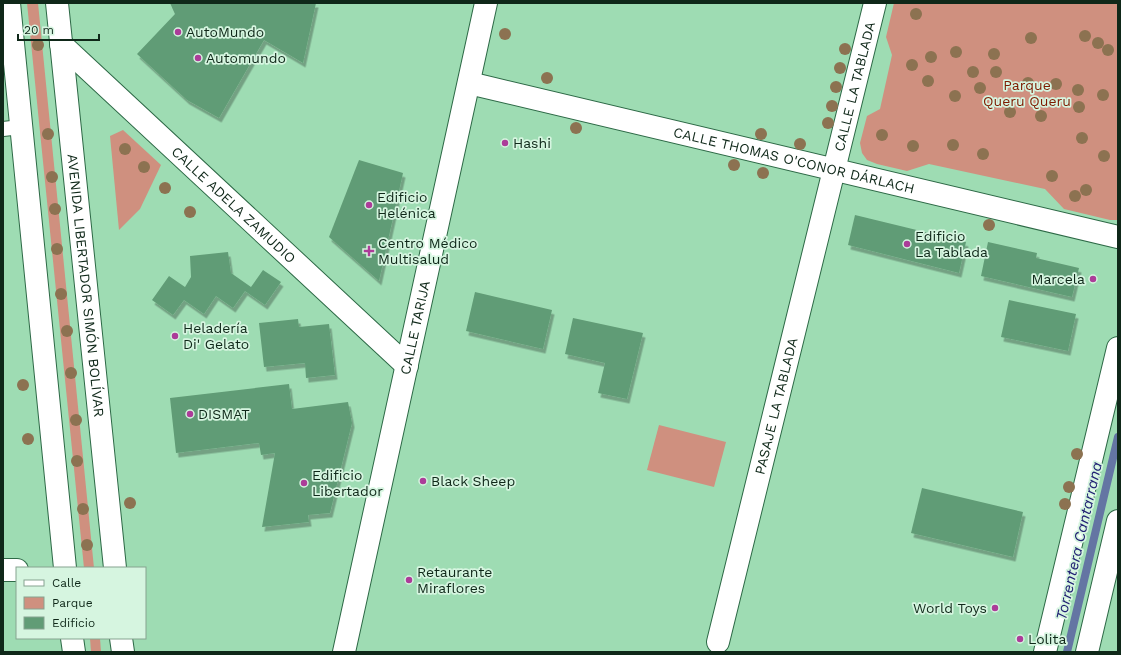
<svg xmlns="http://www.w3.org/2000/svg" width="1121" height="655" viewBox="0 0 1121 655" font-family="'Work Sans',sans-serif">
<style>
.green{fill:#cf907f}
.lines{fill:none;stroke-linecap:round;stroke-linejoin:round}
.stream{stroke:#6475a3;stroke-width:8}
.building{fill:#619c76;filter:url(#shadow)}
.service-casing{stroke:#2d6946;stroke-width:16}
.minor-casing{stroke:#2d6946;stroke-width:24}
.primary-casing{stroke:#2d6946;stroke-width:24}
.service{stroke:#fff;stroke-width:14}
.minor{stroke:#fff;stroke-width:22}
.primary{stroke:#fff;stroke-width:22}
.tree{fill:#8c7251}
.poi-dot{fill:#ac3c99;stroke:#d6f5e0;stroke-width:1.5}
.labels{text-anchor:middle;stroke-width:3.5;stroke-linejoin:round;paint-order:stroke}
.poi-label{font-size:14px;fill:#0f2819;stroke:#d6f5e0;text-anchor:start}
.park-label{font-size:14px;fill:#7e1b00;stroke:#d6f5e0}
.street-label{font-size:14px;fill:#0f2819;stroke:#d6f5e0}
.water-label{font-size:15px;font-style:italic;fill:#212073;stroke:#d6f5e0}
</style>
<defs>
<filter id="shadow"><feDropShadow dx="2.5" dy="4.5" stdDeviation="0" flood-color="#0004"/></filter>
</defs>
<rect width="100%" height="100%" fill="#9edcb3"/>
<g class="green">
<polygon points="27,3 38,3 94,568 84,568"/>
<polygon points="894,3 1118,3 1118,220 1110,220 1064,209 1045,189 929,164 907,171 877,164 867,160 862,153 860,143 867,116 880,109 892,55 886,37"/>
<polygon points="123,130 161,165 140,209 119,230 110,136"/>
<polygon points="659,425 726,442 714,487 647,470"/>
<polygon points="90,638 100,638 101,652 91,652"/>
</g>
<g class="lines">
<polyline class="stream" points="1067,652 1118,437"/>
</g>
<g class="building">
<polygon points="170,3 316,3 303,63 264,40 219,118 187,100 137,54 175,14"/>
<polygon points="359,160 403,173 379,281 329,237"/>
<polygon points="855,215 966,242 959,273 848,245"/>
<polygon points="988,242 1037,253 1036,258 1079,268 1072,297 981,276"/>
<polygon points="228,252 231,273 251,287 263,270 281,282 265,305 245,291 233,308 216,296 204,314 184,300 173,315 152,300 169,276 185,287 191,277 190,256"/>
<polygon points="475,292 552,310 543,349 466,331"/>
<polygon points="1009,300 1076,314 1068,351 1001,337"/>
<polygon points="573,318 643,333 627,399 598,393 605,363 565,354"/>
<polygon points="298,319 299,327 329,324 335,375 306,378 305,363 264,367 259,323"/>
<polygon points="289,384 292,409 348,402 352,423 330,513 308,515 309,522 262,527 275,453 261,455 259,443 176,453 170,398"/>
<polygon points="922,488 1023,512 1013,557 911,533"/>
</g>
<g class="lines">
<g class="service-casing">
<polyline id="service" points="3,129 21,127"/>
</g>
<g class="minor-casing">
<g id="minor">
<path id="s1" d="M61 44 407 366"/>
<path id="s2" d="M469 83 1118 237"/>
<polyline points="3,570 17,570"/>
<path id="s3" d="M718 642 875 3"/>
<path id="s4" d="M344 652 486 3"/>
<polyline points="1045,652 1118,348"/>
<polyline points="1087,652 1118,521"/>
</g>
</g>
<g class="primary-casing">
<g id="primary">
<polyline points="9,3 65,568"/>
<path id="s5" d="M57 3 115 568"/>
<polyline points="72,638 74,652"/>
<polyline points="121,638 123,652"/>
</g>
</g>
<use href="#service" class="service"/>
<use href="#minor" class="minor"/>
<use href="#primary" class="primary"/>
</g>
<g class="tree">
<circle cx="916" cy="14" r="6"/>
<circle cx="505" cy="34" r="6"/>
<circle cx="1085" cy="36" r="6"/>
<circle cx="1031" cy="38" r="6"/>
<circle cx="1098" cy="43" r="6"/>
<circle cx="38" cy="45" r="6"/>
<circle cx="845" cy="49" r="6"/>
<circle cx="1108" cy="50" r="6"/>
<circle cx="956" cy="52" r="6"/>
<circle cx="994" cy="54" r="6"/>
<circle cx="931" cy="57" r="6"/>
<circle cx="912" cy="65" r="6"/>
<circle cx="840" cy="68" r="6"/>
<circle cx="973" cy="72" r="6"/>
<circle cx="996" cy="72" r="6"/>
<circle cx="547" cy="78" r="6"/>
<circle cx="928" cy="81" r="6"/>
<circle cx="1028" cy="83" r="6"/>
<circle cx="1056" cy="84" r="6"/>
<circle cx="836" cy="87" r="6"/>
<circle cx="980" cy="88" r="6"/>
<circle cx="1078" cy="90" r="6"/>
<circle cx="1103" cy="95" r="6"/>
<circle cx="955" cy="96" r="6"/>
<circle cx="832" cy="106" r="6"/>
<circle cx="1079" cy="107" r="6"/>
<circle cx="1010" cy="112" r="6"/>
<circle cx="1041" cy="116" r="6"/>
<circle cx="828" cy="123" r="6"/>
<circle cx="576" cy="128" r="6"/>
<circle cx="48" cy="134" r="6"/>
<circle cx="761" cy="134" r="6"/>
<circle cx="882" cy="135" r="6"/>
<circle cx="1082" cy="138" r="6"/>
<circle cx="800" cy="144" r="6"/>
<circle cx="953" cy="145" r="6"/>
<circle cx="913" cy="146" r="6"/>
<circle cx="125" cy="149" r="6"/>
<circle cx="983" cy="154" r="6"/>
<circle cx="1104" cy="156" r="6"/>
<circle cx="734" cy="165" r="6"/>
<circle cx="144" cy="167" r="6"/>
<circle cx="763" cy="173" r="6"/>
<circle cx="1052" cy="176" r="6"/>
<circle cx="52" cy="177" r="6"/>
<circle cx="165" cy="188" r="6"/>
<circle cx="1086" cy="190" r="6"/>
<circle cx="1075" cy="196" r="6"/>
<circle cx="55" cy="209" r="6"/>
<circle cx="190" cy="212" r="6"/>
<circle cx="989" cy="225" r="6"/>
<circle cx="57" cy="249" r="6"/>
<circle cx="61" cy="294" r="6"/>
<circle cx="67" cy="331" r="6"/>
<circle cx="71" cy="373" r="6"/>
<circle cx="23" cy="385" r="6"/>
<circle cx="76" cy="420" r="6"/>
<circle cx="28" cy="439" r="6"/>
<circle cx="1077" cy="454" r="6"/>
<circle cx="77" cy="461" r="6"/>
<circle cx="1069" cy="487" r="6"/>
<circle cx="130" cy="503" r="6"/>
<circle cx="1065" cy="504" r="6"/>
<circle cx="83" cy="509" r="6"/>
<circle cx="87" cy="545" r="6"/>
</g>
<g class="poi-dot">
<circle cx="178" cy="32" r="4"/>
<circle cx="198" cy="58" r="4"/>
<circle cx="505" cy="143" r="4"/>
<circle cx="369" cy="205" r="4"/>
<circle cx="907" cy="244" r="4"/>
<path d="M367 245h4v4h4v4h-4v4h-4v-4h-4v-4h4z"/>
<circle cx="1093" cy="279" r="4"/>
<circle cx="175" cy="336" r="4"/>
<circle cx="190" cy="414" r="4"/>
<circle cx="423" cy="481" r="4"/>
<circle cx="304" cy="483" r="4"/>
<circle cx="409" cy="580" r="4"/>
<circle cx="995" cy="608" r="4"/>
<circle cx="1020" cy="639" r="4"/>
</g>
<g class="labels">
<g class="poi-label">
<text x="186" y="37">AutoMundo</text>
<text x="206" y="63">Automundo</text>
<text x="513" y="148">Hashi</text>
<text x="377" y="202">Edificio<tspan x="377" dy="16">Helénica</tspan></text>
<text x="915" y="241">Edificio<tspan x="915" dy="16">La Tablada</tspan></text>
<text x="378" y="248">Centro Médico<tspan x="378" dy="16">Multisalud</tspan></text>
<text x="1085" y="284" text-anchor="end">Marcela</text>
<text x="183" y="333">Heladería<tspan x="183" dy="16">Di' Gelato</tspan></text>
<text x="198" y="419">DISMAT</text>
<text x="312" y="480">Edificio<tspan x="312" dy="16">Libertador</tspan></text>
<text x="431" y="486">Black Sheep</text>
<text x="417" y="577">Retaurante<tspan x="417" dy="16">Miraflores</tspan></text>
<text x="987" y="613" text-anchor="end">World Toys</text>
<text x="1028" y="644">Lolita</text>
</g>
<g class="park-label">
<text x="1027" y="90">Parque<tspan x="1027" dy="16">Queru Queru</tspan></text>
</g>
<g class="street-label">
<text dy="5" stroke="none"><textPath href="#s3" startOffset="572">CALLE LA TABLADA</textPath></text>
<text dy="5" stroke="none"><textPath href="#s2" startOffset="334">CALLE THOMAS O'CONOR DÁRLACH</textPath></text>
<text dy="5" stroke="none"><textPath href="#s1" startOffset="236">CALLE ADELA ZAMUDIO</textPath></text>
<text dy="5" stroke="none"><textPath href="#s5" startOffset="284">AVENIDA LIBERTADOR SIMÓN BOLÍVAR</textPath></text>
<text dy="5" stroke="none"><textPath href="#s4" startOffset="332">CALLE TARIJA</textPath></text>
<text dy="5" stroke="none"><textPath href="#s3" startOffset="243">PASAJE LA TABLADA</textPath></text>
</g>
<g class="water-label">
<text transform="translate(1079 541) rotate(-77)" y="5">Torrentera Cantarrana</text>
</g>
</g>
<rect width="1121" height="655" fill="none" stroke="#0f2819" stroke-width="8"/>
<rect x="16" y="567" width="130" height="72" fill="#d6f5e0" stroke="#86a390"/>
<rect x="24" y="580" width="20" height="6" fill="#ffffff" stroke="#86a390"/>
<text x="52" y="587" font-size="12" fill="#0f2819">Calle</text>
<rect x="24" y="597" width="20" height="12" fill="#cf907f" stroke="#86a390"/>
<text x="52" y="607" font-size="12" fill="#0f2819">Parque</text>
<rect x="24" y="617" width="20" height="12" fill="#619c76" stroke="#86a390"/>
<text x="52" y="627" font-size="12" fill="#0f2819">Edificio</text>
<path d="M18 34v6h81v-6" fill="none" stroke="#0f2819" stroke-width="2"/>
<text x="24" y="34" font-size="12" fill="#0f2819" stroke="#d6f5e0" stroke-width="3" paint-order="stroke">20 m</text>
</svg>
